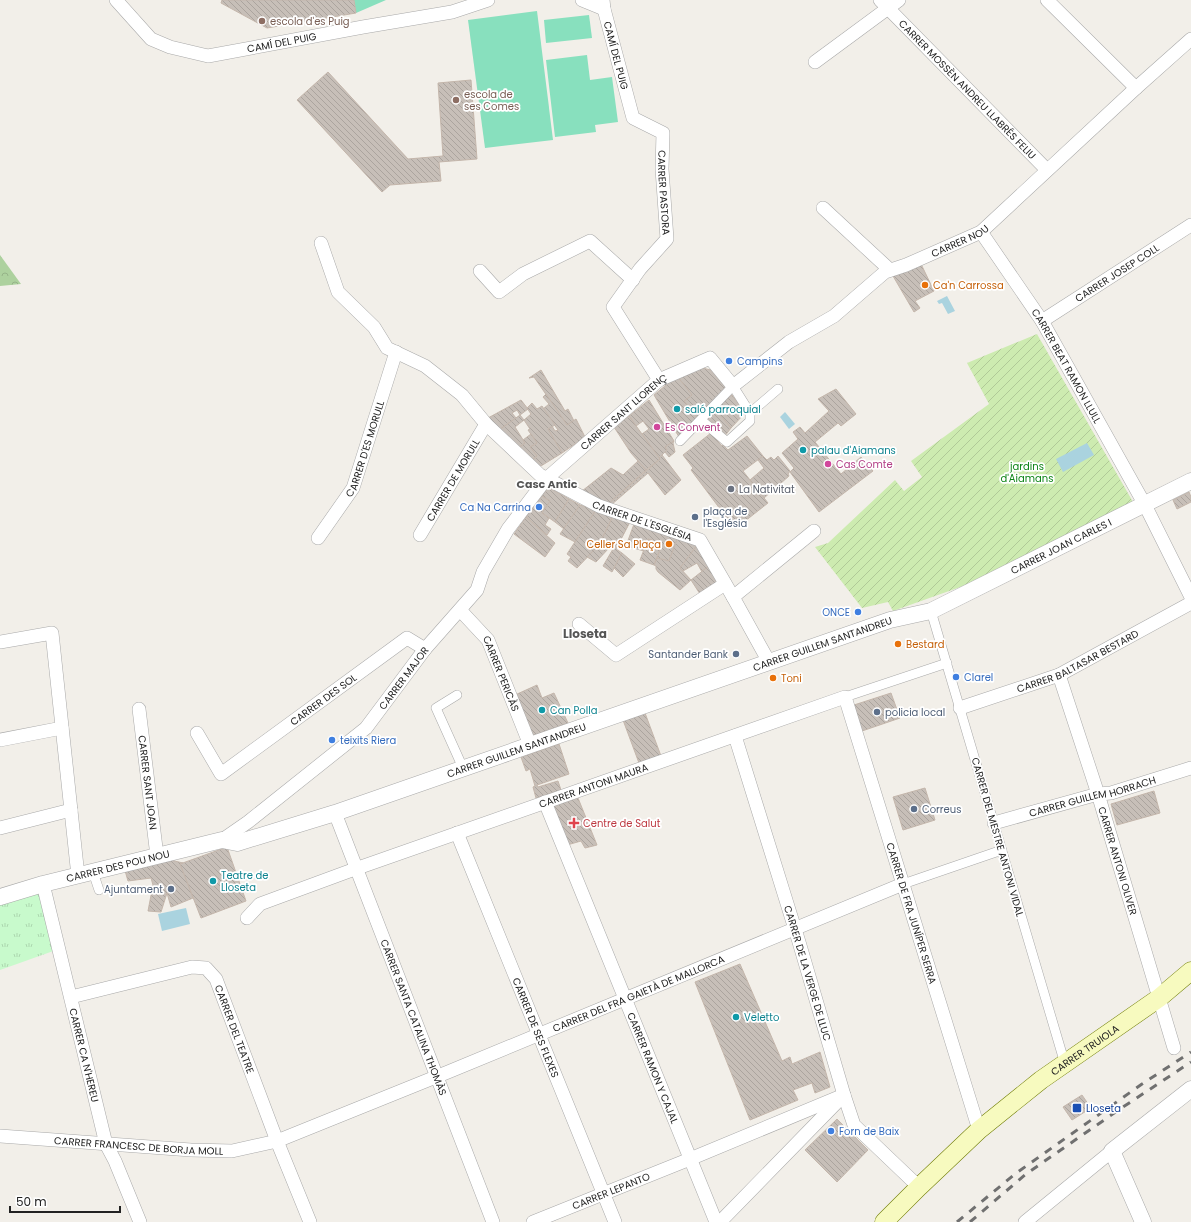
<svg xmlns="http://www.w3.org/2000/svg" width="1191" height="1222" viewBox="0 0 1191 1222" font-family="Poppins,sans-serif">
<style>
.forest{fill:url(#forest-crowns)}
.park{fill:url(#park-tufts)}
.garden{fill:url(#garden-furrows)}
.pitch{fill:#88e0be}
.water{fill:#aad3df}
.building{fill:url(#building-back-hatch);stroke:#c4b6ab}
.lines{fill:none;stroke-linecap:round;stroke-linejoin:round}
.pedestrian-casing{stroke:#a9a9a9;stroke-width:10}
.minor-casing{stroke:#a9a9a9;stroke-width:14}
.tertiary-casing{stroke:#a9a9a9;stroke-width:17}
.secondary-casing{stroke:#707d05;stroke-width:19}
.pedestrian{stroke:#fff;stroke-width:9}
.minor{stroke:#fff;stroke-width:13}
.tertiary{stroke:#fff;stroke-width:16}
.secondary{stroke:#f7fabf;stroke-width:18}
.rail{stroke:#707070;stroke-width:3;stroke-dasharray:8 8;stroke-linecap:butt}
.education-dot{fill:#8d6e63;stroke:#fff;stroke-width:1.5}
.food-dot{fill:#e8710a;stroke:#fff;stroke-width:1.5}
.shop-dot{fill:#3f7fe0;stroke:#fff;stroke-width:1.5}
.culture-dot{fill:#0f9aa8;stroke:#fff;stroke-width:1.5}
.hotel-dot{fill:#d1479c;stroke:#fff;stroke-width:1.5}
.worship-dot{fill:#6b7280;stroke:#fff;stroke-width:1.5}
.service-dot{fill:#5c6f8a;stroke:#fff;stroke-width:1.5}
.health-dot{fill:#e0444e;stroke:#fff;stroke-width:1.5}
.transit-dot{fill:#1a4fb4;stroke:#fff;stroke-width:1.5}
.labels{text-anchor:middle;stroke-width:3.5;stroke-linejoin:round;paint-order:stroke}
.education-label{font-size:10px;fill:#785e54;stroke:#fff;text-anchor:start}
.street-label{font-size:10px;fill:#222;stroke:#fff}
.food-label{font-size:10px;fill:#c56008;stroke:#fff;text-anchor:start}
.shop-label{font-size:10px;fill:#366cbe;stroke:#fff;text-anchor:start}
.culture-label{font-size:10px;fill:#0d838f;stroke:#fff;text-anchor:start}
.hotel-label{font-size:10px;fill:#b23c85;stroke:#fff;text-anchor:start}
.park-label{font-size:10px;fill:#0c8416;stroke:#fff}
.worship-label{font-size:10px;fill:#5b616d;stroke:#fff;text-anchor:start}
.service-label{font-size:10px;fill:#4e5e75;stroke:#fff;text-anchor:start}
.health-label{font-size:10px;fill:#be3a42;stroke:#fff;text-anchor:start}
.transit-label{font-size:10px;fill:#164399;stroke:#fff;text-anchor:start}
.neighbourhood-label{font-size:11px;font-weight:bold;fill:#555;stroke:#fff}
.quarter-label{font-size:12px;font-weight:bold;fill:#555;stroke:#fff}
</style>
<defs>
<pattern id="forest-crowns" width="20" height="18" patternUnits="userSpaceOnUse"><rect width="20" height="18" fill="#add19e"/><path d="M2 6a3 3 0 1 1 6 0M12 15a3 3 0 1 1 6 0" fill="none" stroke="#95b388"/></pattern>
<pattern id="park-tufts" width="24" height="20" patternUnits="userSpaceOnUse"><rect width="24" height="20" fill="#c8facc"/><path d="M3 7l-1-3M5 7V3M7 7l1-3M15 17l-1-3M17 17v-4M19 17l1-3" fill="none" stroke="#acd6af"/></pattern>
<pattern id="garden-furrows" width="10" height="10" patternUnits="userSpaceOnUse"><rect width="10" height="10" fill="#cdebb0"/><path d="M-1 1l2-2M0 10L10 0M9 11l2-2" fill="none" stroke="#b0c997"/></pattern>
<pattern id="building-back-hatch" width="6" height="6" patternUnits="userSpaceOnUse"><rect width="6" height="6" fill="#c7bfb8"/><path d="M-1 5l2 2M0 0l6 6M5-1l2 2" fill="none" stroke="#aba49e"/></pattern>
</defs>
<rect width="100%" height="100%" fill="#f2efe9"/>
<polygon class="forest" points="0,255 21,284 0,286"/>
<polygon class="park" points="43,884 59,949 0,970 0,897"/>
<polygon class="garden" points="1037,334 1133,502 994,575 893,611 888,602 862,608 815,547 828,543 895,480 904,491 922,477 911,461 989,404 967,363"/>
<g class="pitch">
<polygon points="354,0 386,0 356,13"/>
<polygon points="537,11 553,140 485,148 468,20"/>
<polygon points="589,15 592,38 546,43 544,20"/>
<polygon points="587,55 590,80 612,77 618,122 595,125 596,132 555,137 546,60"/>
</g>
<g class="water">
<polygon points="947,296 955,311 948,314 942,303 939,304 937,301"/>
<polygon points="785,412 795,424 789,429 780,417"/>
<polygon points="1087,443 1094,455 1063,472 1056,459"/>
<polygon points="186,908 190,924 162,931 158,914"/>
</g>
<g class="building">
<polygon points="222,0 354,0 356,13 267,28 221,3"/>
<polygon points="328,72 408,159 443,156 438,83 471,80 477,159 439,162 441,181 390,185 382,192 297,100"/>
<polygon points="921,264 934,291 915,301 920,308 914,312 893,276"/>
<polygon points="702,368 711,370 727,389 698,418 684,401 692,395 677,376"/>
<polygon points="541,370 565,411 568,409 574,421 567,425 534,377 529,378"/>
<polygon points="677,376 692,395 684,401 698,418 679,437 654,395"/>
<polygon points="836,389 856,414 841,426 838,423 815,442 841,474 861,457 873,471 819,512 790,472 794,468 782,453 798,439 793,432 800,427 805,433 829,411 818,399"/>
<polygon points="546,394 567,425 576,419 585,437 562,453 548,429 552,426 555,431 558,430 543,409 549,404 543,397"/>
<polygon points="732,395 745,413 731,428 715,409"/>
<polygon points="521,400 528,409 520,415 517,410 512,413 516,418 499,430 488,418"/>
<polygon points="649,400 674,441 665,447 667,450 659,458 642,434 649,429 643,421 636,426 629,416"/>
<polygon points="532,403 537,409 542,406 555,425 548,429 562,453 536,469 529,462 537,456 530,447 537,443 528,430 530,429 524,420 531,414 527,408"/>
<polygon points="715,409 731,428 724,437 704,419"/>
<polygon points="520,415 524,420 515,427 525,443 517,449 499,430"/>
<polygon points="629,416 660,459 646,470 631,453 614,427"/>
<polygon points="711,433 722,446 723,445 728,450 747,436 763,456 743,471 768,503 735,529 691,470 693,468 683,455"/>
<polygon points="531,434 537,443 530,447 537,456 529,462 517,449 525,443 523,440"/>
<polygon points="674,441 673,443 675,452 669,457 665,452 667,450 665,447"/>
<polygon points="662,455 681,480 665,495 648,473 611,505 608,504 660,459 659,458"/>
<polygon points="763,456 767,460 771,457 774,460 778,456 790,471 788,474 789,476 764,498 750,480 764,468 758,460"/>
<polygon points="638,461 646,470 608,504 582,491 611,468 623,475"/>
<polygon points="548,487 569,499 555,522 542,513 550,501 542,496"/>
<polygon points="1189,492 1191,497 1191,502 1177,509 1173,500"/>
<polygon points="542,496 550,501 542,513 549,518 545,525 551,529 547,535 526,517"/>
<polygon points="569,499 580,505 564,529 555,522"/>
<polygon points="580,505 596,510 575,542 560,534"/>
<polygon points="596,510 613,516 599,545 577,568 568,561 571,557 567,554"/>
<polygon points="613,516 630,522 616,549 622,553 612,572 603,566 613,549 609,548 596,562 587,557 599,545"/>
<polygon points="526,517 555,543 545,557 514,534"/>
<polygon points="634,524 678,537 669,561 657,558 662,544 648,539 644,551 626,546"/>
<polygon points="678,537 698,544 680,568 691,580 680,590 658,572 656,569 656,566 654,565 657,558 669,561"/>
<polygon points="648,539 662,544 654,565 640,560"/>
<polygon points="698,544 710,565 702,572 697,563 683,571 680,568"/>
<polygon points="622,553 635,564 623,577 614,568"/>
<polygon points="710,565 718,582 700,594 691,580"/>
<polygon points="537,685 542,698 554,693 568,723 532,736 515,695"/>
<polygon points="891,693 900,718 862,731 854,705"/>
<polygon points="645,713 661,756 639,763 623,720"/>
<polygon points="559,744 569,774 537,785 538,787 558,781 561,790 536,798 533,787 535,786 530,769 526,771 521,757"/>
<polygon points="925,788 935,820 903,830 893,797"/>
<polygon points="1154,791 1160,813 1117,825 1111,804"/>
<polygon points="578,798 597,845 585,848 581,841 567,845 552,806"/>
<polygon points="227,847 246,901 201,918 180,864"/>
<polygon points="166,859 183,863 180,864 193,898 171,907 167,893 161,912 148,911 153,885 151,878 128,881 124,867"/>
<polygon points="740,964 782,1061 790,1057 792,1064 820,1052 830,1087 815,1093 812,1083 793,1090 798,1100 750,1120 695,982"/>
<polygon points="1082,1095 1091,1108 1072,1120 1063,1107"/>
<polygon points="837,1119 868,1150 837,1182 805,1150"/>
</g>
<g class="lines">
<g class="pedestrian-casing">
<g id="pedestrian">
<polyline points="750,413 778,389"/>
<polyline points="680,441 733,386 750,413 750,421 727,442 701,420"/>
<polyline points="931,611 1065,1064"/>
<polyline points="457,695 436,708 463,768"/>
<polyline points="845,697 947,663"/>
<polyline points="93,872 99,890"/>
<polyline points="903,884 1002,850"/>
</g>
</g>
<g class="minor-casing">
<g id="minor">
<path id="s1" d="M116 0 151 39 170 47 208 56 363 27 452 12 488 0"/>
<polyline points="582,0 604,9"/>
<path id="s2" d="M603 0 604 9 633 118 663 133 662 169 667 239 640 269 613 307 659 380"/>
<path id="s3" d="M880 0 1047 170"/>
<polyline points="1047,0 1136,88"/>
<polyline points="815,62 899,0"/>
<polyline points="823,208 890,270"/>
<path id="s4" d="M981 232 1042 321 1145 505 1191 597"/>
<path id="s5" d="M321 243 338 292 374 327 387 348 425 366 462 395 486 424 540 475 599 506 700 540 733 597 769 662"/>
<polyline points="480,271 499,292 523,274 590,241 633,280"/>
<path id="s6" d="M1042 321 1191 225"/>
<path id="s7" d="M420 535 486 424"/>
<path id="s8" d="M318 538 353 488 396 352"/>
<polyline points="733,597 814,531"/>
<path id="s9" d="M460 610 488 640 530 745"/>
<polyline points="579,624 616,655 725,584"/>
<polyline points="0,642 52,633 78,876"/>
<path id="s10" d="M1059 675 1098 794 1174 1048"/>
<path id="s11" d="M960 708 1059 675 1191 603"/>
<path id="s12" d="M139 709 157 856"/>
<path id="s13" d="M197 733 221 774 407 638 425 649"/>
<path id="s14" d="M735 736 799 942 844 1095 854 1125 919 1187"/>
<polyline points="0,740 62,728"/>
<path id="s15" d="M545 802 716 1222"/>
<path id="s16" d="M335 813 493 1222"/>
<path id="s17" d="M994 823 1098 794 1111 793 1191 768"/>
<polyline points="0,828 71,810"/>
<path id="s18" d="M457 833 615 1222"/>
<path id="s19" d="M222 840 248 822 366 728 425 649 477 590 483 572 508 529 546 479 659 380 710 358 733 386 789 342 834 316 885 272 906 265 981 232 1136 88 1191 39"/>
<path id="s20" d="M43 884 106 1144 115 1161 140 1222"/>
<path id="s21" d="M247 918 260 904 355 869 845 697 979 1130"/>
<path id="s22" d="M71 997 192 967 206 968 216 979 277 1141 310 1222"/>
<path id="s23" d="M0 1136 191 1150 232 1151 277 1141 448 1072 903 884"/>
<path id="s24" d="M533 1222 690 1159 844 1095"/>
<polyline points="720,1222 840,1099"/>
<polyline points="1025,1222 1112,1151"/>
</g>
</g>
<g class="tertiary-casing">
<g id="tertiary">
<path id="s25" d="M0 897 43 884 222 840 237 843 335 813 890 620 931 611 1191 481"/>
<polyline points="1143,1222 1112,1151 1191,1089"/>
</g>
</g>
<g class="secondary-casing">
<g id="secondary">
<path id="s26" d="M884 1222 919 1187 979 1130 1041 1080 1159 998 1191 971"/>
</g>
</g>
<use href="#pedestrian" class="pedestrian"/>
<use href="#minor" class="minor"/>
<use href="#tertiary" class="tertiary"/>
<use href="#secondary" class="secondary"/>
<g class="rail">
<polyline points="957,1222 1015,1174 1142,1084 1191,1052"/>
<polyline points="970,1222 1026,1174 1120,1109 1191,1062"/>
</g>
</g>
<g class="education-dot">
<circle cx="262" cy="21" r="4"/>
<circle cx="456" cy="100" r="4"/>
</g>
<g class="food-dot">
<circle cx="925" cy="285" r="4"/>
<circle cx="669" cy="544" r="4"/>
<circle cx="898" cy="644" r="4"/>
<circle cx="773" cy="678" r="4"/>
</g>
<g class="shop-dot">
<circle cx="729" cy="361" r="4"/>
<circle cx="539" cy="507" r="4"/>
<circle cx="858" cy="612" r="4"/>
<circle cx="956" cy="677" r="4"/>
<circle cx="332" cy="740" r="4"/>
<circle cx="831" cy="1131" r="4"/>
</g>
<g class="culture-dot">
<circle cx="677" cy="409" r="4"/>
<circle cx="803" cy="450" r="4"/>
<circle cx="542" cy="710" r="4"/>
<circle cx="213" cy="881" r="4"/>
<circle cx="736" cy="1017" r="4"/>
</g>
<g class="hotel-dot">
<circle cx="657" cy="427" r="4"/>
<circle cx="828" cy="464" r="4"/>
</g>
<circle class="worship-dot" cx="731" cy="489" r="4"/>
<g class="service-dot">
<circle cx="695" cy="517" r="4"/>
<circle cx="736" cy="654" r="4"/>
<circle cx="877" cy="712" r="4"/>
<circle cx="914" cy="809" r="4"/>
<circle cx="171" cy="889" r="4"/>
</g>
<path class="health-dot" d="M572 817h4v4h4v4h-4v4h-4v-4h-4v-4h4z"/>
<rect class="transit-dot" x="1072" y="1103" width="10" height="10" rx="2"/>
<g class="labels">
<g class="education-label">
<text x="270" y="25">escola d'es Puig</text>
<text x="464" y="98">escola de<tspan x="464" dy="12">ses Comes</tspan></text>
</g>
<g class="street-label">
<text dy="4" stroke="none"><textPath href="#s1" startOffset="187">CAMÍ DEL PUIG</textPath></text>
<text dy="4" stroke="none"><textPath href="#s2" startOffset="57">CAMÍ DEL PUIG</textPath></text>
<text dy="4" stroke="none"><textPath href="#s3" startOffset="125">CARRER MOSSÈN ANDREU LLABRÉS FELIU</textPath></text>
<text dy="4" stroke="none"><textPath href="#s2" startOffset="215">CARRER PASTORA</textPath></text>
<text dy="4" stroke="none"><textPath href="#s19" startOffset="1005">CARRER NOU</textPath></text>
<text dy="4" stroke="none"><textPath href="#s6" startOffset="89">CARRER JOSEP COLL</textPath></text>
<text dy="4" stroke="none"><textPath href="#s4" startOffset="159">CARRER BEAT RAMON LLULL</textPath></text>
<text dy="4" stroke="none"><textPath href="#s19" startOffset="594">CARRER SANT LLORENÇ</textPath></text>
<text dy="4" stroke="none"><textPath href="#s8" startOffset="102">CARRER D'ES MORULL</textPath></text>
<text dy="4" stroke="none"><textPath href="#s7" startOffset="64">CARRER DE MORULL</textPath></text>
<text dy="4" stroke="none"><textPath href="#s5" startOffset="440">CARRER DE L'ESGLÉSIA</textPath></text>
<text dy="4" stroke="none"><textPath href="#s25" startOffset="1122">CARRER JOAN CARLES I</textPath></text>
<text dy="4" stroke="none"><textPath href="#s25" startOffset="863">CARRER GUILLEM SANTANDREU</textPath></text>
<text dy="4" stroke="none"><textPath href="#s11" startOffset="127">CARRER BALTASAR BESTARD</textPath></text>
<text dy="4" stroke="none"><textPath href="#s9" startOffset="77">CARRER PERICÀS</textPath></text>
<text dy="4" stroke="none"><textPath href="#s19" startOffset="245">CARRER MAJOR</textPath></text>
<text dy="4" stroke="none"><textPath href="#s13" startOffset="174">CARRER DES SOL</textPath></text>
<text dy="4" stroke="none"><textPath href="#s25" startOffset="539">CARRER GUILLEM SANTANDREU</textPath></text>
<text dy="4" stroke="none"><textPath href="#s12" startOffset="74">CARRER SANT JOAN</textPath></text>
<text dy="4" stroke="none"><textPath href="#s21" startOffset="373">CARRER ANTONI MAURA</textPath></text>
<text dy="4" stroke="none"><textPath href="#s17" startOffset="102">CARRER GUILLEM HORRACH</textPath></text>
<text transform="translate(998 837) rotate(74)" y="4">CARRER DEL MESTRE ANTONI VIDAL</text>
<text dy="4" stroke="none"><textPath href="#s10" startOffset="195">CARRER ANTONI OLIVER</textPath></text>
<text dy="4" stroke="none"><textPath href="#s25" startOffset="122">CARRER DES POU NOU</textPath></text>
<text dy="4" stroke="none"><textPath href="#s21" startOffset="866">CARRER DE FRA JUNÍPER SERRA</textPath></text>
<text dy="4" stroke="none"><textPath href="#s14" startOffset="248">CARRER DE LA VERGE DE LLUC</textPath></text>
<text dy="4" stroke="none"><textPath href="#s23" startOffset="669">CARRER DEL FRA GAIETÀ DE MALLORCA</textPath></text>
<text dy="4" stroke="none"><textPath href="#s16" startOffset="219">CARRER SANTA CATALINA THOMÀS</textPath></text>
<text dy="4" stroke="none"><textPath href="#s18" startOffset="210">CARRER DE SES FLEXES</textPath></text>
<text dy="4" stroke="none"><textPath href="#s22" startOffset="207">CARRER DEL TEATRE</textPath></text>
<text dy="4" stroke="none"><textPath href="#s26" startOffset="265">CARRER TRUIOLA</textPath></text>
<text dy="4" stroke="none"><textPath href="#s20" startOffset="176">CARRER CA N'HEREU</textPath></text>
<text dy="4" stroke="none"><textPath href="#s15" startOffset="287">CARRER RAMON Y CAJAL</textPath></text>
<text dy="4" stroke="none"><textPath href="#s23" startOffset="139">CARRER FRANCESC DE BORJA MOLL</textPath></text>
<text dy="4" stroke="none"><textPath href="#s24" startOffset="84">CARRER LEPANTO</textPath></text>
</g>
<g class="food-label">
<text x="933" y="289">Ca'n Carrossa</text>
<text x="661" y="548" text-anchor="end">Celler Sa Plaça</text>
<text x="906" y="648">Bestard</text>
<text x="781" y="682">Toni</text>
</g>
<g class="shop-label">
<text x="737" y="365">Campins</text>
<text x="531" y="511" text-anchor="end">Ca Na Carrina</text>
<text x="850" y="616" text-anchor="end">ONCE</text>
<text x="964" y="681">Clarel</text>
<text x="340" y="744">teixits Riera</text>
<text x="839" y="1135">Forn de Baix</text>
</g>
<g class="culture-label">
<text x="685" y="413">saló parroquial</text>
<text x="811" y="454">palau d'Aiamans</text>
<text x="550" y="714">Can Polla</text>
<text x="221" y="879">Teatre de<tspan x="221" dy="12">Lloseta</tspan></text>
<text x="744" y="1021">Veletto</text>
</g>
<g class="hotel-label">
<text x="665" y="431">Es Convent</text>
<text x="836" y="468">Cas Comte</text>
</g>
<g class="park-label">
<text x="1027" y="470">jardins<tspan x="1027" dy="12">d'Aiamans</tspan></text>
</g>
<g class="worship-label">
<text x="739" y="493">La Nativitat</text>
</g>
<g class="service-label">
<text x="703" y="515">plaça de<tspan x="703" dy="12">l'Església</tspan></text>
<text x="728" y="658" text-anchor="end">Santander Bank</text>
<text x="885" y="716">policia local</text>
<text x="922" y="813">Correus</text>
<text x="163" y="893" text-anchor="end">Ajuntament</text>
</g>
<g class="health-label">
<text x="583" y="827">Centre de Salut</text>
</g>
<g class="transit-label">
<text x="1086" y="1112">Lloseta</text>
</g>
<g class="neighbourhood-label">
<text x="547" y="488">Casc Antic</text>
</g>
<g class="quarter-label">
<text x="585" y="638">Lloseta</text>
</g>
</g>
<path d="M10 1206v6h110v-6" fill="none" stroke="#222222" stroke-width="2"/>
<text x="16" y="1206" font-size="12" fill="#222222" stroke="#ffffff" stroke-width="3" paint-order="stroke">50 m</text>
</svg>
